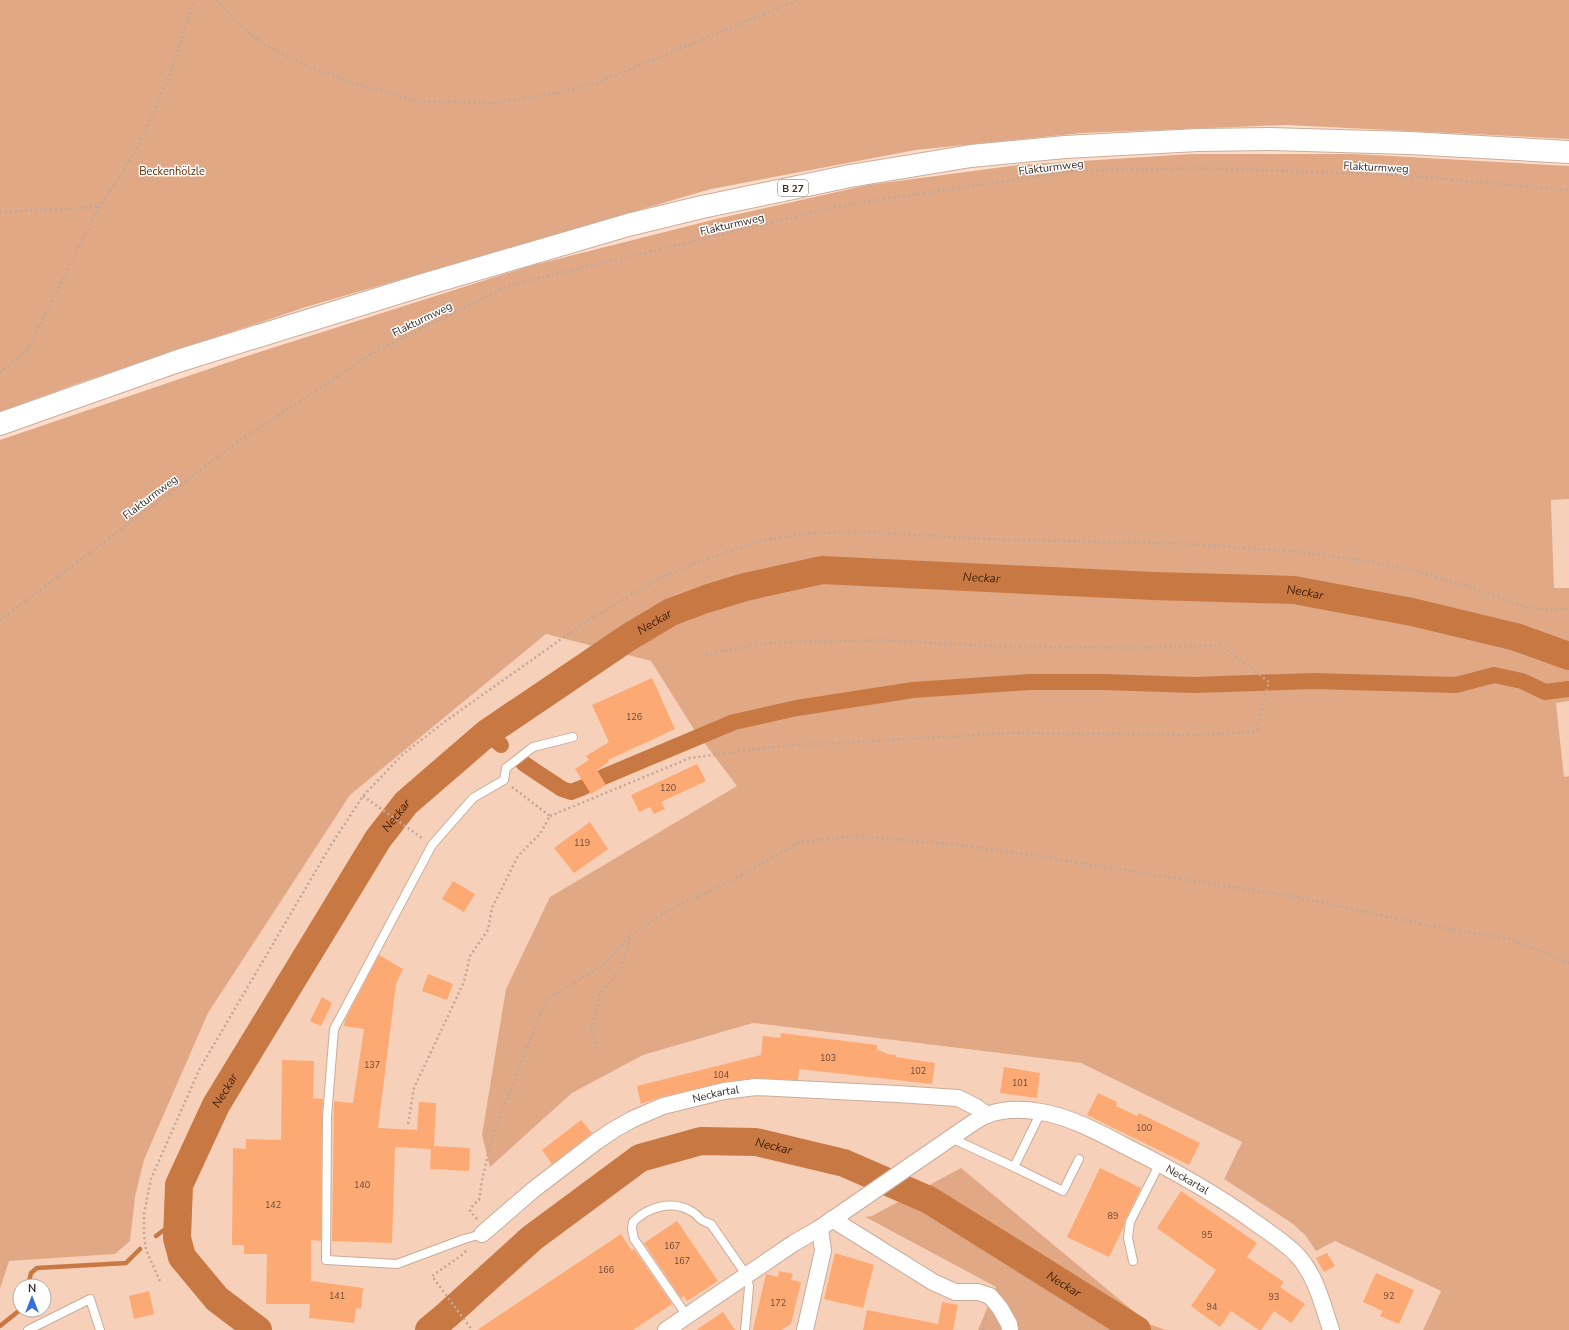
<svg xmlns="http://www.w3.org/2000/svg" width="1569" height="1330" viewBox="0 0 1569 1330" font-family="'Nunito Sans',sans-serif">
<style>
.built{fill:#f7d0b9;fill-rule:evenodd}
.green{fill:#e1a886}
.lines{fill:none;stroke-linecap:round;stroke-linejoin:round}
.stream{stroke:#c87843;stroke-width:4.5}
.canal{stroke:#c87843;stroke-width:16}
.river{stroke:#c87843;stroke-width:28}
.building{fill:#fda973}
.service-casing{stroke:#caac9a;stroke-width:10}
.minor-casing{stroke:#caac9a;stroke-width:18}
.primary-casing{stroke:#caac9a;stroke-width:24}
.path{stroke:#c1a798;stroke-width:2.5;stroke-dasharray:2 3;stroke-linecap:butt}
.service{stroke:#fff;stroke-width:8}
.minor{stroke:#fff;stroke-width:16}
.primary{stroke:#fff;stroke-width:22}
.labels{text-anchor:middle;stroke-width:3;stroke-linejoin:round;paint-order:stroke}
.number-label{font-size:9px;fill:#684a38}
.shield{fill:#fff;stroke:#736b66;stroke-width:1}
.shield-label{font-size:10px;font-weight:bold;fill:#372b24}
.street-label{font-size:11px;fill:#372b24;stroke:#fff}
.park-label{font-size:11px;fill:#5c2800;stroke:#fff}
.water-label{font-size:12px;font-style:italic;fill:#402009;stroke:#fff}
</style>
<rect width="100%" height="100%" fill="#fedecb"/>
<g class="built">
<polygon points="1569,499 1569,588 1554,588 1551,500"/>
<path d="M546 634 651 661 693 728 738 786 550 898 490 1167 572 1093 643 1055 753 1023 1081 1063 1242 1142 1224 1179 1293 1224 1305 1235 1316 1251 1335 1241 1441 1291 1423 1330H1166L872 1216 865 1218 996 1287 978 1330H0V1289L9 1260 115 1254 135 1197 144 1160 208 1013 350 795ZM20 1286H44V1310H20Z"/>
<polygon points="1569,701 1569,776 1564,777 1556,702"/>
</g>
<g class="green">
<polygon points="0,0 1569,0 1569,139 1286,125 1082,133 916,150 711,189 306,307 76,384 0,412"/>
<polygon points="1191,154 1354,154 1569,166 1569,499 1551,500 1554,588 1569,588 1569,701 1556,703 1564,777 1569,776 1569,1330 1423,1330 1441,1291 1335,1241 1316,1251 1305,1235 1293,1224 1224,1179 1242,1142 1081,1063 753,1023 643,1055 572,1093 490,1167 482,1135 506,989 550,897 737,786 693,728 651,661 546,634 350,795 208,1013 144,1160 135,1197 130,1241 115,1254 9,1261 0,1289 0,440 244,357 530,266 716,219 868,185 1018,165"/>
<polygon points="961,1168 1149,1324 1166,1330 978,1330 996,1287 865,1217 872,1216"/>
</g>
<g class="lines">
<g class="stream">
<polyline points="156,1236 176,1221"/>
<polyline points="28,1286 31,1273 37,1268 126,1263 140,1249"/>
<polyline points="0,1326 20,1310"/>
</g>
<g class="canal">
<polyline points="487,733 501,745"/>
<polyline points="523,763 562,789 571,792 584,787"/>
<polyline points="603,777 734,722 797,708 913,690 1030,682 1103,682 1194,685 1313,681 1456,685 1494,675 1522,681 1545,692 1569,689"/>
</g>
<g class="river">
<path id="s1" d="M258 1330 217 1299 182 1257 177 1238 179 1185 216 1105 378 839 406 803 487 733 629 637 671 612 706 599 745 587 822 570 1153 586 1294 590 1412 612 1516 637 1569 656"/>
<path id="s2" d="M429 1330 447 1315 532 1238 640 1158 701 1141 756 1142 844 1163 929 1200 1137 1330"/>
</g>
</g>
<g class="building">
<polygon points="652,678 675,729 608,760 609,762 597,770 606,785 591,794 575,769 589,760 586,756 609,742 592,705"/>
<polygon points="697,764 706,781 661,802 665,809 654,814 650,807 639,812 631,795"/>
<polygon points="590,822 608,849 574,873 554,848"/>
<polygon points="453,881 475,894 464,912 442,899"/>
<polygon points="379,955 403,969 396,984 378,1128 417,1130 419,1102 436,1103 434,1146 470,1148 469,1171 430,1169 431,1149 395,1147 392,1243 332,1241 334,1101 353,1103 364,1029 344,1026 345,1020"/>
<polygon points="428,974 453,984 447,1000 422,991"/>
<polygon points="322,997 332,1003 321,1026 310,1021"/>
<polygon points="781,1033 877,1045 877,1050 884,1052 886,1054 896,1055 896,1057 935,1063 932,1084 799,1069 798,1080 756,1078 723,1082 661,1097 641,1104 637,1086 761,1055 763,1036 780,1038"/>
<polygon points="282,1060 314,1061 313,1098 323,1099 322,1117 321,1241 311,1240 311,1281 363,1288 361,1309 356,1308 354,1323 309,1318 310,1304 266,1304 267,1254 244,1254 244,1245 232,1245 233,1148 246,1149 246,1139 281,1140"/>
<polygon points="1004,1067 1040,1073 1037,1098 1000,1093"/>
<polygon points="1098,1093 1117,1102 1116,1106 1137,1116 1139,1113 1200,1143 1189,1165 1087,1115"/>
<polygon points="581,1120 592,1133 552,1164 542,1150"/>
<polygon points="1100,1168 1141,1188 1125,1220 1124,1226 1109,1257 1067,1237"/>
<polygon points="1181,1191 1257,1243 1247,1257 1284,1282 1280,1287 1305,1304 1291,1323 1274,1311 1261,1330 1259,1330 1231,1311 1220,1327 1191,1306 1216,1270 1157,1228"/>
<polygon points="677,1221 718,1281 687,1301 684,1296 681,1298 644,1243"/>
<polygon points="621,1234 632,1251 634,1249 672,1304 633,1330 477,1330"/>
<polygon points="835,1253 874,1265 863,1308 824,1299"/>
<polygon points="1327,1253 1335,1266 1324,1272 1316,1258"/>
<polygon points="779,1271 793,1274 791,1280 801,1282 791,1324 781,1330 753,1330 766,1274 778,1277"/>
<polygon points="1376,1273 1414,1290 1399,1324 1380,1316 1383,1311 1363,1302"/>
<polygon points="149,1291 154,1314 134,1319 129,1296"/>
<polygon points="942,1302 958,1305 953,1330 863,1330 867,1310 938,1324 937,1330"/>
<polygon points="723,1312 735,1330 696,1330"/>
</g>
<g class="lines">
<g class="service-casing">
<g id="service">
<polyline points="951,1138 1014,1167 1041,1112"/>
<polyline points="1014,1167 1063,1191 1079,1159"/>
<polyline points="482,1234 464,1239 397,1264 326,1260 327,1117 334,1029 432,845 473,798 504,780 506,768 533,747 573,737"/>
<polyline points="1133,1261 1128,1238 1130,1222 1160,1163"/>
<path d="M687 1316 634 1239 632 1229 633 1222C648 1207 671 1200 691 1211 701 1216 696 1220 711 1224L747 1276 749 1287 745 1330"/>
<polyline points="28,1330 90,1299 100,1330"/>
</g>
</g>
<g class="minor-casing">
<g id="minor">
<polyline points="832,1219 933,1282 955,1292 978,1292 990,1296 1000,1308 1009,1324 1010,1330"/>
<path id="s3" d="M482 1234 533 1190 597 1141 615 1129 633 1119 663 1106 724 1091 756 1087 897 1094 958 1098 976 1107 987 1115"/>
<path id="s4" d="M666 1330 794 1243 820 1228 971 1124C976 1121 981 1117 987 1115 1003 1109 1024 1109 1041 1112 1071 1117 1100 1133 1127 1147 1171 1169 1213 1192 1253 1221 1267 1231 1283 1241 1296 1254 1316 1275 1322 1303 1331 1330"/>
<polyline points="805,1330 823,1251 820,1228"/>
</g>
</g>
<g class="primary-casing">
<polyline id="primary" points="0,424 178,361 423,285 628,225 702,207 850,176 971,156 1065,147 1198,140 1269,139 1409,143 1569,152"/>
</g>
<g class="path">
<polyline points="217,0 239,25 266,46 307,66 360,85 418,101 493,103 552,94 599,82 798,0"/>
<polyline points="0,212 99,207"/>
<polyline points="0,373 28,349 99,207 121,175 143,137 171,71 194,0"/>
<polyline points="0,620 239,441 378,350 510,285 845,205 1073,171 1198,168 1398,175 1569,190"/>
<polyline points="363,796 422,838"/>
<polyline points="550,816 690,758 781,746 1010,733 1207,735 1256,731 1269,682 1221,645 1139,648 988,646 880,640 766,643 703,655"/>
<polyline points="597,1049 591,1028 600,995 621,969 631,935"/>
<polyline points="408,1124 414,1088 464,982 470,956 488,930 492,908 518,856 540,834 550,816 512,787"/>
<polyline points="477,1219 470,1211 473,1205 479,1200 482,1180 492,1137 546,1000 604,964 631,934 667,911 732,880 800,842 854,836 960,845 1036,856 1296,897 1431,926 1511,939 1569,963"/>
<polyline points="466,1251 462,1255 432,1276 472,1330"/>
<polyline points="160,1281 146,1250 144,1234 144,1214 151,1179 199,1070 331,845 363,796 402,755 447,720 584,623 656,580 708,558 760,541 808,533 866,532 986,539 1192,544 1300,552 1361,560 1412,570 1470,587 1526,607 1551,610 1569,608"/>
<polyline points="983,1330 986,1315"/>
</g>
<use href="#service" class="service"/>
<use href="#minor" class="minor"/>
<use href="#primary" class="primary"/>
</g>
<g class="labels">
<g class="number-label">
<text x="634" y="720">126</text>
<text x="668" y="791">120</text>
<text x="582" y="846">119</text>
<text x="828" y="1061">103</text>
<text x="372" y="1068">137</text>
<text x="918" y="1074">102</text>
<text x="721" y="1078">104</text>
<text x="1020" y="1086">101</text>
<text x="1144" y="1131">100</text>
<text x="362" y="1188">140</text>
<text x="273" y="1208">142</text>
<text x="1113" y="1219">89</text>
<text x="1207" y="1238">95</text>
<text x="672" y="1249">167</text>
<text x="682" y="1264">167</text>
<text x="606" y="1273">166</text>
<text x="337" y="1299">141</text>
<text x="1389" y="1299">92</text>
<text x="1274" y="1300">93</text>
<text x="778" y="1306">172</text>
<text x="1212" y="1310">94</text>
</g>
<rect class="shield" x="778" y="180" width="30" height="16" rx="3"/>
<g class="shield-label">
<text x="793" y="192">B 27</text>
</g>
<g class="street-label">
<text transform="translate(1051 167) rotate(-7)" y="4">Flakturmweg</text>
<text transform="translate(1376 167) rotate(3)" y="4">Flakturmweg</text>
<text transform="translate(732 224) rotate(-13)" y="4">Flakturmweg</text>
<text transform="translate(422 319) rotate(-26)" y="4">Flakturmweg</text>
<text transform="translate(150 497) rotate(-37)" y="4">Flakturmweg</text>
<text dy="4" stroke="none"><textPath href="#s3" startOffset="277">Neckartal</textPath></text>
<text dy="4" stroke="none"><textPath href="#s4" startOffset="603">Neckartal</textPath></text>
</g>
<g class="park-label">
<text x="172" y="175">Beckenhölzle</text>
</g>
<g class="water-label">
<text dy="4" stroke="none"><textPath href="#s1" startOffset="1268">Neckar</textPath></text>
<text dy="4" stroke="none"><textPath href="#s1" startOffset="1592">Neckar</textPath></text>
<text dy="4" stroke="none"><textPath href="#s1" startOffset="932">Neckar</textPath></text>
<text dy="4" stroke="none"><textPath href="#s1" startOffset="608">Neckar</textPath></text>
<text dy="4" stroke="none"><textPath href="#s1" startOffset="284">Neckar</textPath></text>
<text dy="4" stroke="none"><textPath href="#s2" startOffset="409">Neckar</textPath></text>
<text dy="4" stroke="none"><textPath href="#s2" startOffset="733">Neckar</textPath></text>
</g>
</g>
<g transform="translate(32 1298)"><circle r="19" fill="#ffffff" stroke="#afaaa7"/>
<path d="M0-3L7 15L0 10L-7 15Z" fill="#376ddd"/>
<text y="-6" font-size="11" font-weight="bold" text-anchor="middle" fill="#372b24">N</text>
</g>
</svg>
